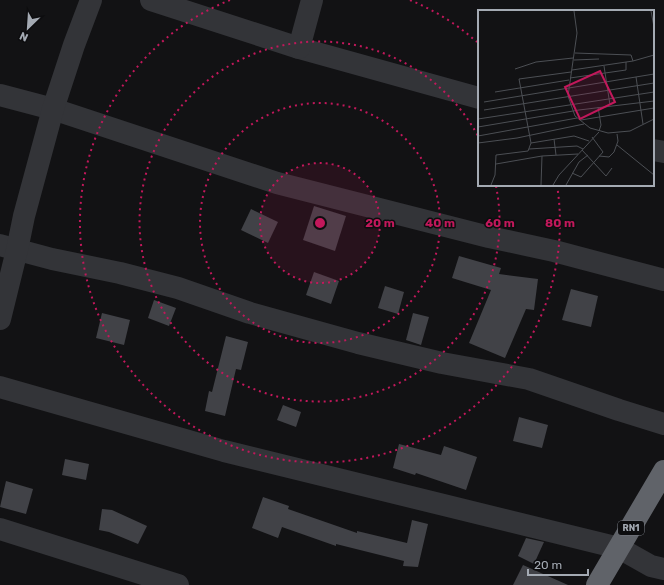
<svg xmlns="http://www.w3.org/2000/svg" width="664" height="585" viewBox="0 0 664 585" font-family="Rubik,sans-serif">
<style>
.building{fill:#414247}
.lines{fill:none;stroke-linecap:round;stroke-linejoin:round}
.minor{stroke:#333438;stroke-width:22}
.highway{stroke:#606369;stroke-width:22}
.ring{fill:none;stroke:#c2185b;stroke-width:2;stroke-dasharray:2 4}
.labels{text-anchor:middle;stroke-width:3;stroke-linejoin:round;paint-order:stroke}
.shield{fill:#0d0d0f;stroke:#777b82;stroke-width:1}
.shield-label{font-size:9px;font-weight:bold;fill:#a4aab3}
.inset-road{fill:none;stroke:#4c4f54;stroke-width:1}
.view{fill:#c2185b;fill-opacity:0.15;stroke:#c2185b;stroke-width:2}
.inset-edge{fill:none;stroke:#a4aab3;stroke-width:2}
.centre{fill:#c2185b;stroke:#0d0d0f;stroke-width:2}
.ring-label{font-size:12px;text-anchor:middle;font-weight:bold;fill:#c2185b;stroke:#0d0d0f;stroke-width:3;stroke-linejoin:round;paint-order:stroke}
</style>
<rect width="100%" height="100%" fill="#121214"/>
<g class="building">
<polygon points="314,206 346,216 335,251 303,240"/>
<polygon points="251,209 278,222 268,243 241,230"/>
<polygon points="459,256 501,268 499,274 538,279 534,310 526,309 505,358 469,343 491,290 452,278"/>
<polygon points="314,272 339,281 331,304 306,295"/>
<polygon points="385,286 404,292 398,314 378,308"/>
<polygon points="571,289 598,296 591,327 562,320"/>
<polygon points="154,300 176,308 169,326 148,318"/>
<polygon points="102,313 130,320 124,345 96,338"/>
<polygon points="413,313 429,317 421,345 406,340"/>
<polygon points="226,336 248,342 241,370 236,369 225,416 205,411 209,391 212,392"/>
<polygon points="283,405 301,412 296,427 277,420"/>
<polygon points="519,417 548,425 542,448 513,441"/>
<polygon points="399,444 441,455 444,446 477,457 466,490 416,473 415,475 393,468"/>
<polygon points="65,459 89,464 86,480 62,475"/>
<polygon points="6,481 33,489 26,514 0,507"/>
<polygon points="263,497 289,506 288,509 357,533 357,531 407,543 412,520 428,524 418,567 403,566 404,561 336,544 336,546 282,527 278,538 252,528"/>
<polygon points="102,509 112,510 147,526 138,544 109,532 99,530"/>
<polygon points="526,538 544,542 534,564 518,556"/>
<polygon points="523,565 568,585 513,585"/>
</g>
<g class="lines">
<g class="minor">
<polyline points="151,0 299,48 479,98"/>
<polyline points="299,48 312,0"/>
<polyline points="0,95 53,109 277,183 489,237 554,251 664,280"/>
<polyline points="653,150 664,152"/>
<polyline points="0,245 52,259 120,273 178,288 250,313 358,343 442,363 529,379 619,410 664,424"/>
<polyline points="0,319 17,250 24,216 53,109 74,45 91,0"/>
<polyline points="0,387 224,451 619,548 651,566 664,569"/>
<polyline points="0,529 178,585"/>
</g>
<polyline class="highway" points="597,585 664,471"/>
</g>
<circle cx="320" cy="223" r="60" fill="#c2185b" fill-opacity=".12"/>
<g class="ring">
<circle cx="320" cy="223" r="60"/>
<circle cx="320" cy="223" r="120"/>
<path d="M496 186A180 180 0 1 1 479 138"/>
<path d="M410 0A240 240 0 0 1 477 42M557 185A240 240 0 1 1 230 0"/>
</g>
<g class="labels">
<rect class="shield" x="618" y="521" width="26" height="14" rx="3"/>
<g class="shield-label">
<text x="631" y="531">RN1</text>
</g>
</g>
<g transform="translate(478 10)">
<rect width="176" height="176" fill="#121214"/>
<path class="inset-road" d="M96 1 99 23 90 86 97 106 112 118 130 123 152 121 176 109M173 1 176 17M97 43 153 45 155 51M96 50 121 49M126 56 132 95M37 59 58 52 95 48M94 60 155 51 176 45M158 67 165 114M92 68 148 60V52M17 82 91 70M6 92 176 64M120 97 123 115 121 121M6 100 176 73M0 109 176 82M103 110 176 98M0 117 101 100 176 91M0 126 99 108M76 129 78 145M0 133 39 128 106 114M53 133 96 126 111 131M139 135 176 165M51 139 99 136 105 139M104 140 128 166 134 158M121 146 131 147 136 142 140 131 139 124M18 154 64 146 100 144M94 163 103 167 125 142 114 127M13 175 17 165 18 145 50 141 53 133 41 69 93 62M63 175 64 146M75 175 81 165 121 122M88 175 101 152 110 145"/>
<path class="view" d="M122 61 137 92 102 109 87 77Z"/>
<rect width="176" height="176" class="inset-edge"/>
</g>
<circle cx="320" cy="223" r="6" class="centre"/>
<g class="ring-label">
<text x="380" y="227">20 m</text>
<text x="440" y="227">40 m</text>
<text x="500" y="227">60 m</text>
<text x="560" y="227">80 m</text>
</g>
<g transform="translate(28 28) rotate(205)" stroke="#0d0d0f" stroke-width="3" paint-order="stroke">
<path d="M0-3L7 15L0 10L-7 15Z" fill="#a4aab3"/>
<text y="-6" font-size="11" font-weight="bold" text-anchor="middle" fill="#a4aab3">N</text>
</g>
<path d="M528 569v6h60v-6" fill="none" stroke="#a4aab3" stroke-width="2"/>
<text x="534" y="569" font-size="12" fill="#a4aab3" stroke="#0d0d0f" stroke-width="3" paint-order="stroke">20 m</text>
</svg>
